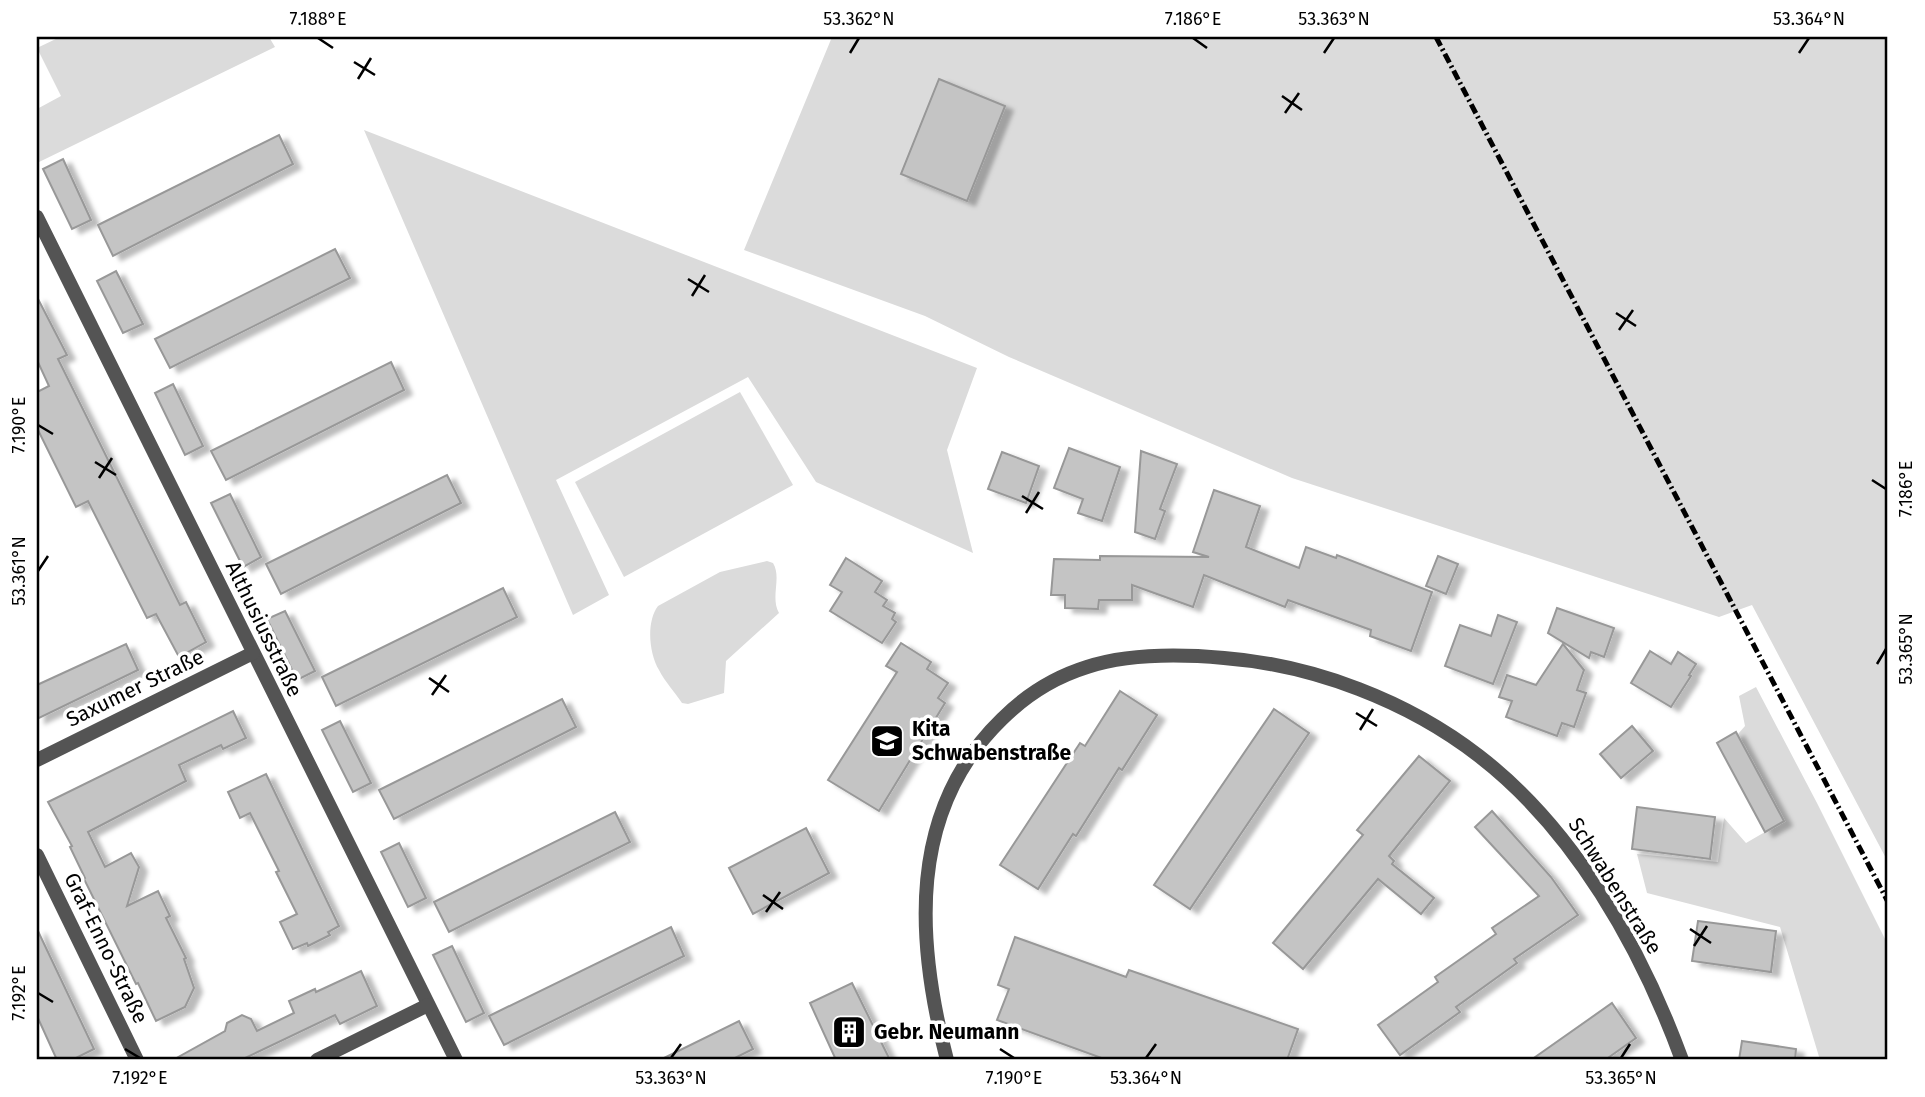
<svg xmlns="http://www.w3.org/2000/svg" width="1925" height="1097" viewBox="0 0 1925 1097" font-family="'Fira Sans',sans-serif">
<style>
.green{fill:#dbdbdb}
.building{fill:#c4c4c4;stroke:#989898;stroke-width:2;filter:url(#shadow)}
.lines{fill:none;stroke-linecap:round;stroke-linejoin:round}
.street{stroke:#545454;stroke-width:14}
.rail{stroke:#000;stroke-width:5;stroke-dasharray:10 3.5 2 3.5;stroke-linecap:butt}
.ticks{fill:none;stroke:#000;stroke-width:2.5}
.labels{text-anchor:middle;stroke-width:7;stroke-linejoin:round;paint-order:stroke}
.street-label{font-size:21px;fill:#000;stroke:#fff}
.poi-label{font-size:21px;font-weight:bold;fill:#000;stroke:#fff;text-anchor:start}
.neatline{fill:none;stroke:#000;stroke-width:2.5}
.ticks-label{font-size:18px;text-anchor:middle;fill:#000}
</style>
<defs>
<filter id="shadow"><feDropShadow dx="8" dy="4.5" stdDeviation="2" flood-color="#0004"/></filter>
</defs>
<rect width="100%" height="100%" fill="#fff"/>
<g class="green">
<polygon points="60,37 269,37 275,47 37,163 37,109 61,96 37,48"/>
<polygon points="832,37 1888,37 1888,862 1752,605 1719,617 1292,478 1009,357 925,316 744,250"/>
<polygon points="364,130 977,368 947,450 973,553 816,482 748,377 556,480 609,595 573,615"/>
<polygon points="740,392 793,485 624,577 575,482"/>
<path d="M767 561 773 563C782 578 770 597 779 613L726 661 724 693 688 704 682 703C675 692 665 682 659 670 649 653 646 622 658 606L720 572Z"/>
<polygon points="1756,687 1817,803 1888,945 1888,1060 1820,1060 1780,927 1647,893 1637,854 1718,862 1724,818 1746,843 1784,821 1738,734 1745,726 1739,696"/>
</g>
<g class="building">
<polygon points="939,79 1005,106 967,201 901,174"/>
<polygon points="279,135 293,164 113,256 98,225"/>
<polygon points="63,159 91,220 72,229 43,169"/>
<polygon points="335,249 350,278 170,368 155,339"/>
<polygon points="116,271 143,324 123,333 97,281"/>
<polygon points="37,297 67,355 58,359 180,605 186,602 206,642 179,657 156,614 147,618 88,501 76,507 37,428 37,392 49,386 37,360"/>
<polygon points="391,362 404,390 226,480 211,451"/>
<polygon points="173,384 203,446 185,455 155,393"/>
<polygon points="1069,448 1120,467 1102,521 1078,513 1083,499 1054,488"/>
<polygon points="1141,451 1177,464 1160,509 1165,511 1155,539 1135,532"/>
<polygon points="1002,452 1039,466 1026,503 988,489"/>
<polygon points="447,475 461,503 281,594 266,564"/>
<polygon points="1214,490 1260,506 1246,547 1299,568 1306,547 1336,558 1337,555 1432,592 1411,651 1370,636 1371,630 1288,600 1285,607 1204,575 1193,607 1132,585 1132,600 1099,600 1098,609 1065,608 1065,595 1051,595 1054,559 1100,560 1100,556 1209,557 1193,552"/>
<polygon points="230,494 261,557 243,567 211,503"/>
<polygon points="1438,556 1458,564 1446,594 1426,586"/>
<polygon points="846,558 882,581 875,592 887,600 883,606 895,613 892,619 896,622 882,643 830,611 842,592 830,585"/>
<polygon points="503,588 517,617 336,706 322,677"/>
<polygon points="1557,608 1614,628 1604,657 1591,652 1589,658 1548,633"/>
<polygon points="285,611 315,671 297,680 267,619"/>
<polygon points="1498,615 1517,622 1493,684 1445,666 1460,625 1491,636"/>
<polygon points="901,643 931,662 927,669 948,683 938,698 945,703 879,811 828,780 897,672 886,666"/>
<polygon points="126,644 138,670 37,719 37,685"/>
<polygon points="1563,644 1584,670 1577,690 1586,693 1574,727 1562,723 1557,736 1506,717 1512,701 1499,697 1507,675 1536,685"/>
<polygon points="1650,651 1671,664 1678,652 1696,664 1689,675 1691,676 1671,707 1631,683"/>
<polygon points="1120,691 1157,715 1122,770 1119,768 1076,836 1073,834 1038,889 1000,865 1080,743 1085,746"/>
<polygon points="562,699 576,727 394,819 379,790"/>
<polygon points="1274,709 1309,733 1190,909 1154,885"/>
<polygon points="233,711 246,738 223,749 221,745 179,765 186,781 88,832 105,867 131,853 139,867 127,906 158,891 170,916 166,918 186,958 184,959 194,988 185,1007 156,1021 138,983 136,984 84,879 85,878 70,847 72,846 48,802"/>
<polygon points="340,721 371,783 353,792 322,730"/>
<polygon points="1632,726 1653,751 1621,778 1600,754"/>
<polygon points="1736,732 1784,821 1765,832 1717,743"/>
<polygon points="1419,756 1450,781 1389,856 1394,861 1392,864 1434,898 1421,914 1378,879 1303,969 1273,943 1363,835 1357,830"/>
<polygon points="266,774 339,926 328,932 330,935 308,946 307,943 293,949 280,922 297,914 276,872 279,871 250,813 240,818 228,792"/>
<polygon points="1637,807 1715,817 1710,859 1632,849"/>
<polygon points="1492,811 1551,877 1578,915 1514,959 1517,963 1456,1007 1460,1012 1400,1055 1378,1025 1438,982 1435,977 1496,934 1492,928 1539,896 1475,827"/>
<polygon points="615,812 630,842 449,932 434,902"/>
<polygon points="806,828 829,873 753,914 729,868"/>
<polygon points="399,843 426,898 408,907 381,852"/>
<polygon points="1698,921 1776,931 1771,972 1692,961"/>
<polygon points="671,927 684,956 504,1045 489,1016"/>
<polygon points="37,929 94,1049 72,1060 57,1060 37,1016"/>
<polygon points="1015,937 1126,977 1129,970 1298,1029 1287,1060 1107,1060 997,1020 1009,989 998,985"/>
<polygon points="452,946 484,1013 466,1022 433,955"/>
<polygon points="361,971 377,1006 340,1024 335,1015 241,1060 173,1060 225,1031 227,1023 242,1015 251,1019 257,1031 294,1013 289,1001 315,989 316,992"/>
<polygon points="852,983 890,1060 836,1060 810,1003"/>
<polygon points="1612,1003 1636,1038 1605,1060 1531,1060"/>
<polygon points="739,1021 753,1049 731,1060 660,1060"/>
<polygon points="1742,1041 1796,1049 1795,1060 1739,1060"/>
</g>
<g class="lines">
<g class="street">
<polyline points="37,217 456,1060"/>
<polyline points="37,760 253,653"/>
<polyline points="37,855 137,1060"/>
<polyline points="317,1060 428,1005"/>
<path d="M947 1060C916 941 907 811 1002 719 1026 695 1055 677 1087 667 1130 653 1180 654 1224 658 1314 665 1408 701 1479 756 1575 830 1641 948 1682 1060"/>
</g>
<polyline class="rail" points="1436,37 1888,902"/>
</g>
<path class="ticks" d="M318 38 333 48M1193 38 1207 48M850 53 859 38M1324 53 1334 38M1799 53 1809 38M354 62 375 75M358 79 371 58M1282 96 1302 110M1285 113 1299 93M688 279 709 292M692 296 705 275M1616 313 1636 326M1619 330 1633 310M38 425 53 434M95 462 116 475M99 478 112 458M1872 480 1886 489M1022 496 1043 509M1026 513 1039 492M38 571 48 556M1877 664 1886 649M429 678 449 692M432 695 446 675M1356 713 1377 726M1360 730 1373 709M763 895 783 909M766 912 780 892M1690 929 1711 943M1694 946 1707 926M38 993 53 1002M125 1049 140 1058M1000 1049 1014 1058M671 1058 681 1044M1146 1058 1156 1044M1621 1058 1630 1044"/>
<defs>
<g id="school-square" transform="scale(1.75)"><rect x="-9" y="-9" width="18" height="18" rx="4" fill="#000" stroke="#fff"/><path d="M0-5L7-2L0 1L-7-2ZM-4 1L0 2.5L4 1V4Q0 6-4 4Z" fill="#fff"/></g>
<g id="building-square" transform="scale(1.75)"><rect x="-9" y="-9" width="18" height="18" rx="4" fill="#000" stroke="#fff"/><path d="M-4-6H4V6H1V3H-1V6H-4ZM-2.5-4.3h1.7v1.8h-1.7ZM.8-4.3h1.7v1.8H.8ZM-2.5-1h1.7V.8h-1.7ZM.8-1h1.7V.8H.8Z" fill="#fff"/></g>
</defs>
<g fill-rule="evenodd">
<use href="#school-square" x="887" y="741"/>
<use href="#building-square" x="849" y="1032"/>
</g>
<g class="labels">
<g class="street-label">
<text transform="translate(264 629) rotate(64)" y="7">Althusiusstraße</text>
<text transform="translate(135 688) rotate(-26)" y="7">Saxumer Straße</text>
<text transform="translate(1615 886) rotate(58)" y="7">Schwabenstraße</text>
<text transform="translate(106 948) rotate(64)" y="7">Graf-Enno-Straße</text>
</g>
<g class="poi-label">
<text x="912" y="736">Kita<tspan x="912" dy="24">Schwabenstraße</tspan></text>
<text x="874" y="1039">Gebr. Neumann</text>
</g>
</g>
<rect width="1925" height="1097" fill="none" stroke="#ffffff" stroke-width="77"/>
<rect x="38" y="38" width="1848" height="1020" class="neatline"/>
<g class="ticks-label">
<text x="318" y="25">7.188°E</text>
<text x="859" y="25">53.362°N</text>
<text x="1193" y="25">7.186°E</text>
<text x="1334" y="25">53.363°N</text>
<text x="1809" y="25">53.364°N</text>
<text transform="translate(19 425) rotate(-90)" y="6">7.190°E</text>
<text transform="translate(1906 489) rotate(-90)" y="6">7.186°E</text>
<text transform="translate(19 571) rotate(-90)" y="6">53.361°N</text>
<text transform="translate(1906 649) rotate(-90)" y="6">53.365°N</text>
<text transform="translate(19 993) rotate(-90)" y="6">7.192°E</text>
<text x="140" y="1084">7.192°E</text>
<text x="671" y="1084">53.363°N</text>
<text x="1014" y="1084">7.190°E</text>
<text x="1146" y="1084">53.364°N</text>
<text x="1621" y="1084">53.365°N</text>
</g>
</svg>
